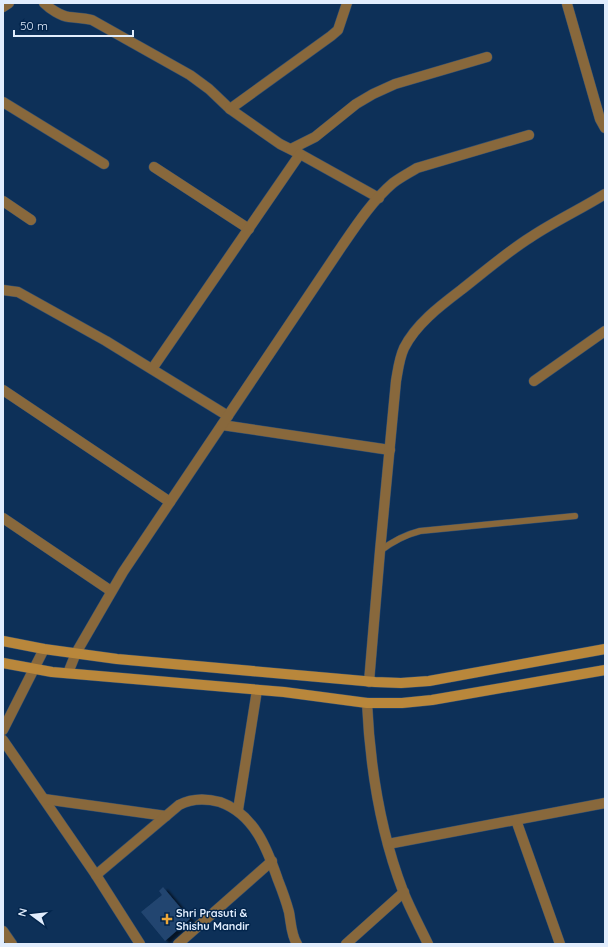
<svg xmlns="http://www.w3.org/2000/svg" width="608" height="947" viewBox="0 0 608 947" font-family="Quicksand,sans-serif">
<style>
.building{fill:#23456f;filter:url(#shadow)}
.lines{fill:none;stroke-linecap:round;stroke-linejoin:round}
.lane-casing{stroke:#2f4e72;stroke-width:7}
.street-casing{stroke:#2f4e72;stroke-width:11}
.secondary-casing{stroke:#2f4e72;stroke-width:11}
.lane{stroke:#88683c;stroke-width:6}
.street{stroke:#88683c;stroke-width:10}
.secondary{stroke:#b9873b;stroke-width:10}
.poi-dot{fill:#eda83b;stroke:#03254c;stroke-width:1.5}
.labels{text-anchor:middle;stroke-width:3;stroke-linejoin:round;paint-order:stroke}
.poi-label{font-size:11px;font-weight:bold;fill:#e1edfd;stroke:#03254c;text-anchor:start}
</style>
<defs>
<filter id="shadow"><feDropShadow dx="4.5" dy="2.5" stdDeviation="1" flood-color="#0009"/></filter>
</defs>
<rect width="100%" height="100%" fill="#0d3058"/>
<polygon class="building" points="163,887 190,919 165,941 141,912 162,895 159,891"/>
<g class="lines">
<g class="lane-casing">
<path id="lane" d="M380 551C393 541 404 535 420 531L575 516"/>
</g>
<g class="street-casing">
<g id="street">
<path d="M44 3C50 9 61 16 69 17 77 18 84 18 92 20L190 75 209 89 230 109 280 144 300 154 379 198"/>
<polyline points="567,4 600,119 605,128"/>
<polyline points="3,7 9,3"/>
<polyline points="3,102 104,164"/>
<polyline points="230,109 331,36 338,30 347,3"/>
<polyline points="291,149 315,137 356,104 373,94 395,84 487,57"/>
<polyline points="154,167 249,229"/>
<polyline points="3,201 31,220"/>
<polyline points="3,290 18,292 106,341 228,416"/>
<polyline points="152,369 300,154"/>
<polyline points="534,381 605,331"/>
<polyline points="3,390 170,502"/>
<polyline points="222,425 390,450"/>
<polyline points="3,518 111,591"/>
<path d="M68 673 76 653 123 572 342 246C357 224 373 200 393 183 401 177 409 173 417 168L529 135"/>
<path d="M369 682 380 551 396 381C398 370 399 359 404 348 416 324 440 306 461 290 484 272 507 252 531 237 555 221 581 209 605 194"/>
<path d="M367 703C370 767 380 831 403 891 410 909 420 927 428 944"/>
<polyline points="3,730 44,649"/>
<polyline points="3,740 96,875 140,944"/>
<polyline points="44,799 166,816"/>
<polyline points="238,810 257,690"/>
<polyline points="516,820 560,944"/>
<polyline points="388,844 605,803"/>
<path d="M96 875 179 805C192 798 205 798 220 802 254 814 267 848 278 880 282 890 286 901 289 912 291 922 291 935 297 944"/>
<polyline points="3,931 12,944"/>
<polyline points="178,944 272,861"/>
<polyline points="346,944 404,892"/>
</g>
</g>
<g class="secondary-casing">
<g id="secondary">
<polyline points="3,641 44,649 117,659 375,682 401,683 429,681 605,649"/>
<polyline points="3,663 52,672 284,692 367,703 402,703 432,700 605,670"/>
</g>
</g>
<use href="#lane" class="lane"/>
<use href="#street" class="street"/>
<use href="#secondary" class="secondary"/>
</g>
<path class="poi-dot" d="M165 913h4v4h4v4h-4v4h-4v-4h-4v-4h4z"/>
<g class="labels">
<g class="poi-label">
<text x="176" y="917">Shri Prasuti &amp;<tspan x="176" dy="13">Shishu Mandir</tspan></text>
</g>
</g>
<rect width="608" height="947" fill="none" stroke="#e1edfd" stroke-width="8"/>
<g transform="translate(32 915) rotate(285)" stroke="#03254c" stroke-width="3" paint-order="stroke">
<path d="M0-3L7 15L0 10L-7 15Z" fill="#e1edfd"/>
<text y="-6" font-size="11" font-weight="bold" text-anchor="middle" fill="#e1edfd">N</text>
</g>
<path d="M14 30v6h119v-6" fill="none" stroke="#e1edfd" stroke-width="2"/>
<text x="20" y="30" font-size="12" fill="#e1edfd" stroke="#03254c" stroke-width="3" paint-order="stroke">50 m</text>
</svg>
